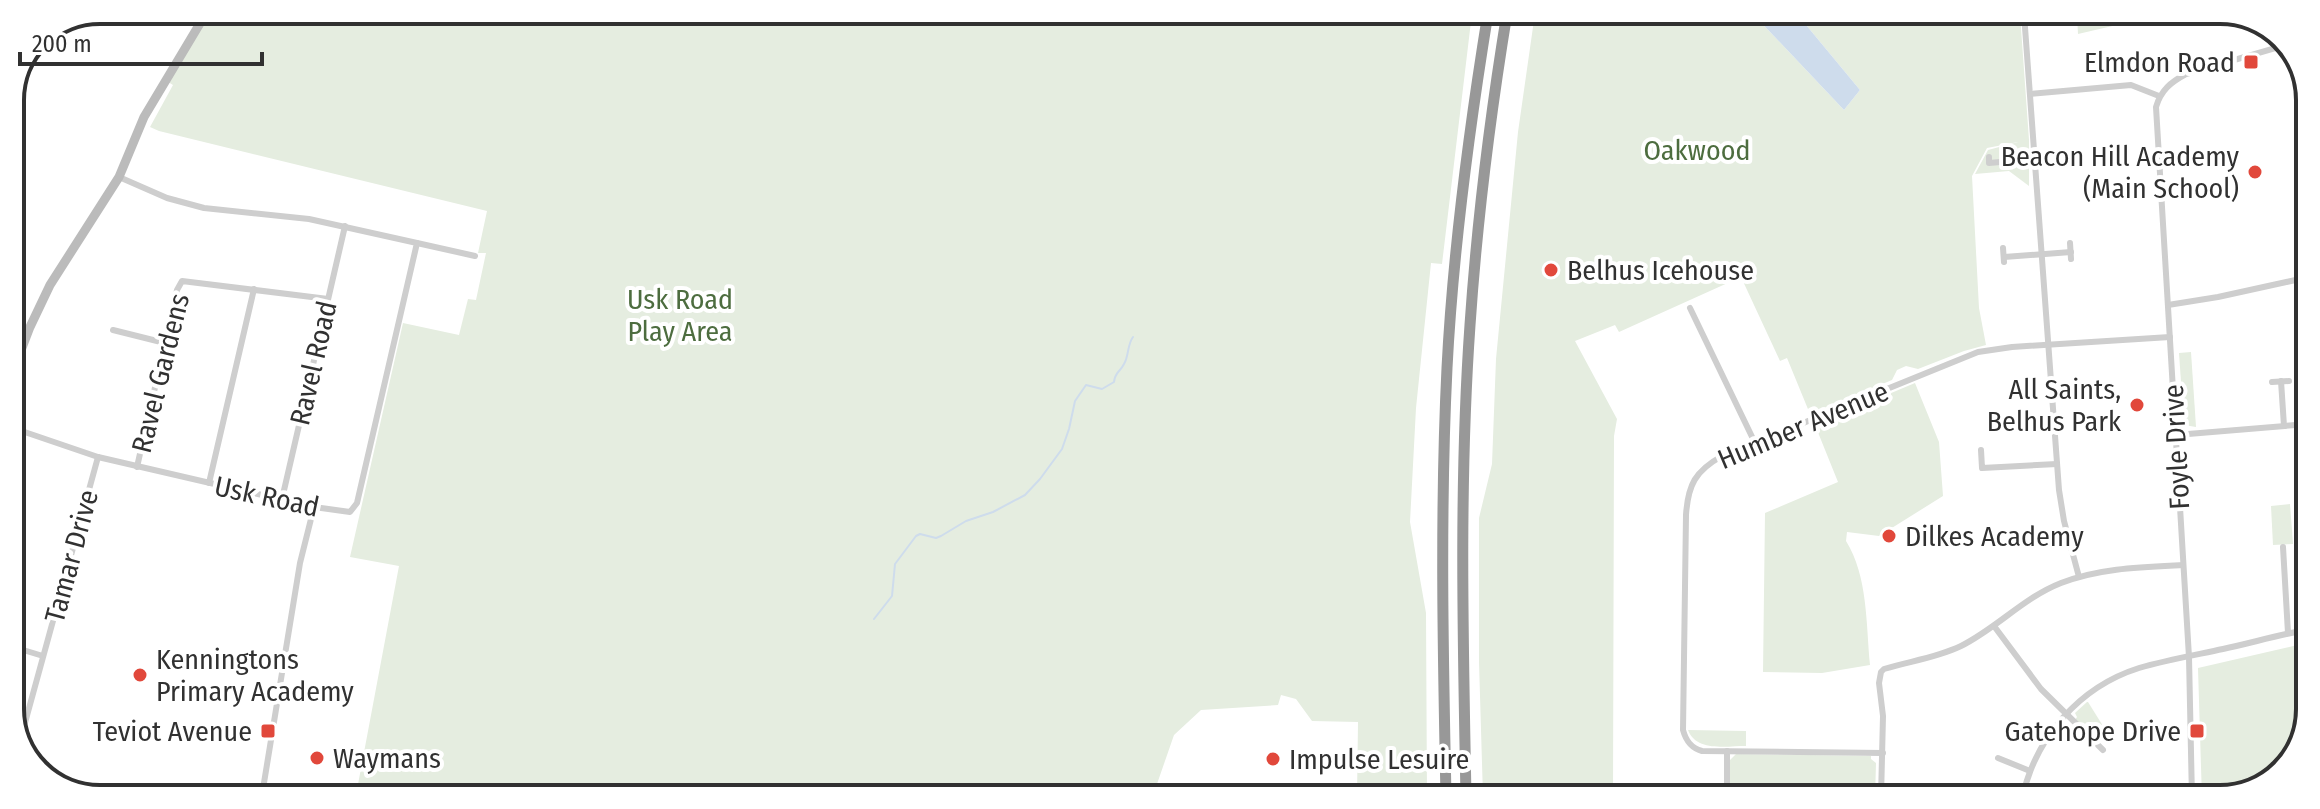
<svg xmlns="http://www.w3.org/2000/svg" width="2320" height="809" viewBox="0 0 2320 809" font-family="'Fira Sans Condensed',sans-serif">
<style>
.green{fill:#e5ede0}
.water{fill:#cedcec}
.lines{fill:none;stroke-linecap:round;stroke-linejoin:round}
.stream{stroke:#cedcec;stroke-width:2}
.street{stroke:#cecece;stroke-width:6}
.secondary{stroke:#bbb;stroke-width:9}
.highway{stroke:#989898;stroke-width:11}
.poi-dot{fill:#e1483b;stroke:#fff;stroke-width:3}
.labels{text-anchor:middle;stroke-width:8;stroke-linejoin:round;paint-order:stroke}
.poi-label{font-size:28px;fill:#313131;stroke:#fff;text-anchor:end}
.park-label{font-size:28px;fill:#4d6d3f;stroke:#fff}
.street-label{font-size:28px;fill:#313131;stroke:#fff}
.rim{fill:none;stroke:#313131;stroke-width:4}
</style>
<rect width="100%" height="100%" fill="#fff"/>
<g class="green">
<polygon points="208,10 1472,13 1442,264 1431,263 1416,408 1410,522 1426,613 1427,797 1357,797 1358,722 1312,721 1296,699 1281,695 1278,705 1201,710 1174,735 1157,784 1100,786 1083,794 1083,797 356,795 399,566 350,557 403,323 459,335 468,299 476,300 486,253 478,253 487,211 159,131 150,127 173,85 165,80"/>
<polygon points="1535,13 1753,14 1844,110 1860,90 1797,14 2020,14 2029,140 2029,186 2009,171 1975,174 1988,150 2018,142 1987,148 1972,176 1979,308 1986,345 1964,351 1918,369 1906,366 1897,370 1892,380 1810,414 1787,358 1780,361 1741,277 1619,332 1615,325 1575,341 1617,419 1614,436 1613,798 1483,797 1479,662 1479,518 1492,464 1496,359 1518,132"/>
<polygon points="2077,14 2164,14 2078,34"/>
<polygon points="2191,352 2196,427 2184,425 2179,353"/>
<path d="M1915 383 1939 442 1943 496 1879 536 1847 532 1846 541C1868 576 1866 624 1870 665L1822 673 1763 672 1765 513 1838 482 1815 425Z"/>
<polygon points="2290,504 2293,544 2273,545 2271,506"/>
<polygon points="2306,643 2305,737 2274,781 2220,799 2202,799 2198,668"/>
<polygon points="2087,702 2088,702 2113,742 2098,742 2075,720 2077,717 2075,713"/>
<path d="M1688 730 1746 731V746C1727 746 1696 752 1688 730Z"/>
<polygon points="1736,754 1871,756 1871,759 1876,763 1875,798 1730,798 1730,760"/>
</g>
<polygon class="water" points="1753,14 1797,14 1860,90 1844,110"/>
<g class="lines">
<path class="stream" d="M874 619 892 596 895 564 916 536 920 534 936 538 941 536 966 521 993 512 1025 495 1040 479 1062 449 1069 429 1075 401 1086 385 1102 389 1114 382C1115 372 1120 372 1124 364 1129 356 1127 345 1133 337"/>
<g class="street">
<polyline points="2024,14 2059,490 2064,521 2079,577"/>
<polyline points="2030,94 2131,85 2159,96"/>
<polyline points="1989,157 1989,163 2035,159"/>
<polyline points="417,243 475,256"/>
<polyline points="2070,243 2071,259"/>
<polyline points="2003,248 2004,262"/>
<polyline points="2004,257 2071,252"/>
<polyline points="2168,305 2218,297 2309,277"/>
<polyline points="1690,308 1755,443"/>
<polyline points="113,330 165,343"/>
<polyline points="2281,381 2284,426"/>
<polyline points="2272,382 2289,381"/>
<polyline points="10,427 98,457 314,507 350,512 357,503 417,243 309,219 204,208 167,198 119,177"/>
<polyline points="2176,435 2308,424"/>
<polyline points="1981,450 1982,468 2057,464"/>
<polyline points="137,467 177,290 182,281 328,299"/>
<polyline points="209,483 254,289"/>
<polyline points="282,499 345,226"/>
<polyline points="2283,547 2288,633"/>
<polyline points="1994,626 2041,689 2103,750"/>
<polyline points="10,646 43,656"/>
<polyline points="20,741 98,457"/>
<polyline points="1727,751 1727,798"/>
<path d="M1883 753 1702 751C1691 748 1686 741 1683 730L1686 515C1688 485 1695 471 1722 456L1978 352 2012 347 2170 337"/>
<polyline points="1998,758 2030,771"/>
<polyline points="262,795 300,563 314,507"/>
<path d="M1881 798 1883 716 1879 683 1881 672 1884 669C1910 661 1936 658 1961 646 1997 628 2023 598 2061 583 2099 568 2142 567 2183 565"/>
<path d="M2022 799C2035 738 2079 687 2139 668 2166 660 2195 655 2223 649 2251 643 2278 635 2306 630"/>
<polyline points="2173,799 2192,796"/>
<path d="M2192 799 2189 657 2156 107C2161 90 2171 82 2186 74L2289 44"/>
</g>
<polyline class="secondary" points="10,379 30,327 50,285 119,177 144,117 208,10"/>
<g class="highway">
<path d="M1446 797C1443 654 1440 511 1447 368 1453 249 1469 130 1488 13"/>
<path d="M1466 797C1463 640 1459 482 1470 325 1477 221 1490 117 1507 13"/>
</g>
</g>
<g class="poi-dot">
<rect x="2243" y="54" width="16" height="16" rx="4"/>
<circle cx="2255" cy="172" r="8"/>
<circle cx="1551" cy="270" r="8"/>
<circle cx="2137" cy="405" r="8"/>
<circle cx="1889" cy="536" r="8"/>
<circle cx="140" cy="675" r="8"/>
<rect x="260" y="723" width="16" height="16" rx="4"/>
<rect x="2189" y="723" width="16" height="16" rx="4"/>
<circle cx="317" cy="758" r="8"/>
<circle cx="1273" cy="759" r="8"/>
</g>
<g class="labels">
<g class="poi-label">
<text x="2235" y="72">Elmdon Road</text>
<text x="2239" y="166">Beacon Hill Academy<tspan x="2239" dy="32">(Main School)</tspan></text>
<text x="1567" y="280" text-anchor="start">Belhus Icehouse</text>
<text x="2121" y="399">All Saints,<tspan x="2121" dy="32">Belhus Park</tspan></text>
<text x="1905" y="546" text-anchor="start">Dilkes Academy</text>
<text x="156" y="669" text-anchor="start">Kenningtons<tspan x="156" dy="32">Primary Academy</tspan></text>
<text x="252" y="741">Teviot Avenue</text>
<text x="2181" y="741">Gatehope Drive</text>
<text x="333" y="768" text-anchor="start">Waymans</text>
<text x="1289" y="769" text-anchor="start">Impulse Lesuire</text>
</g>
<g class="park-label">
<text x="1697" y="160">Oakwood</text>
<text x="680" y="309">Usk Road<tspan x="680" dy="32">Play Area</tspan></text>
</g>
<g class="street-label">
<text transform="translate(313 363) rotate(-77)" y="10">Ravel Road</text>
<text transform="translate(160 373) rotate(-76)" y="10">Ravel Gardens</text>
<text transform="translate(1803 425) rotate(-23)" y="10">Humber Avenue</text>
<text transform="translate(2176 447) rotate(-93)" y="10">Foyle Drive</text>
<text transform="translate(267 496) rotate(12)" y="10">Usk Road</text>
<text transform="translate(71 556) rotate(-75)" y="10">Tamar Drive</text>
</g>
</g>
<path d="M0 0H2320V809H0ZM100 24H2220A76 76 0 0 1 2296 100V709A76 76 0 0 1 2220 785H100A76 76 0 0 1 24 709V100A76 76 0 0 1 100 24Z" fill="#fff" fill-rule="evenodd"/>
<path class="rim" d="M100 24H2220A76 76 0 0 1 2296 100V709A76 76 0 0 1 2220 785H100A76 76 0 0 1 24 709V100A76 76 0 0 1 100 24Z"/>
<path d="M20 52v12h242v-12" fill="none" stroke="#313131" stroke-width="4"/>
<text x="32" y="52" font-size="24" fill="#313131" stroke="#ffffff" stroke-width="6" paint-order="stroke">200 m</text>
</svg>
